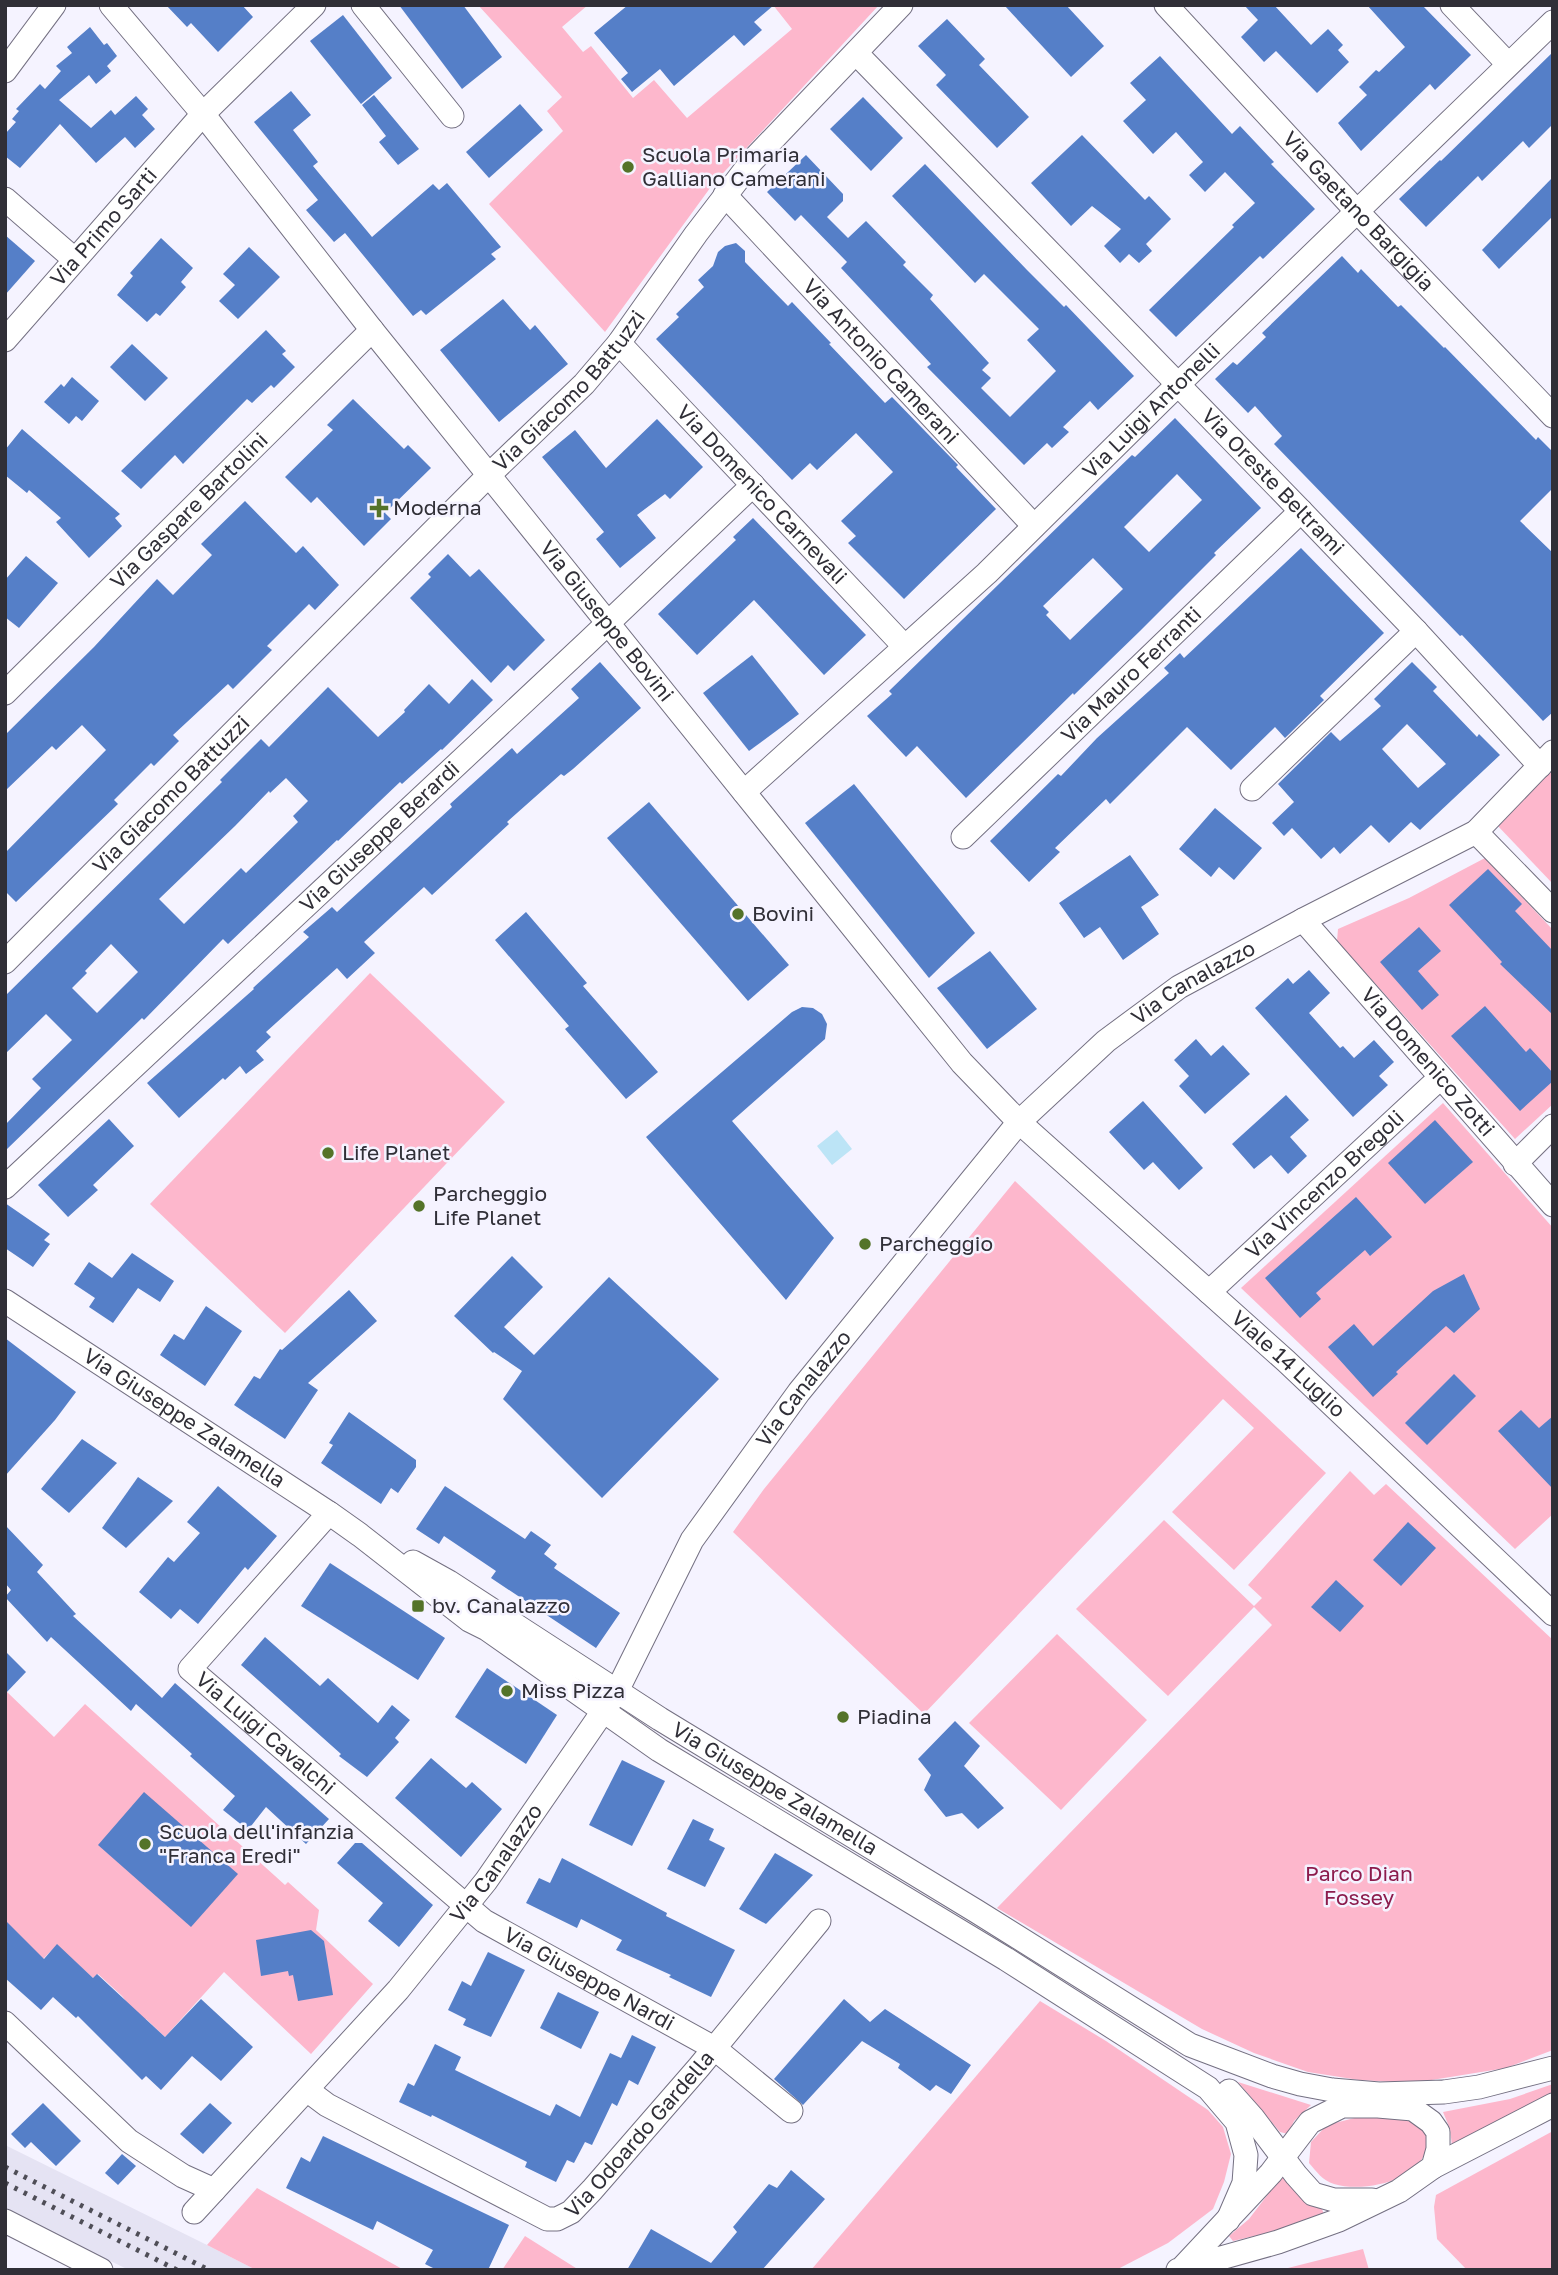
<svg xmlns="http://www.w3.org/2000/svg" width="1558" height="2275" viewBox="0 0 1558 2275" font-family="'Golos Text',sans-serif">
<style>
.built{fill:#e5e3f3}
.green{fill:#fdb7cc}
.water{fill:#bce4f6}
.building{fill:#557fc8;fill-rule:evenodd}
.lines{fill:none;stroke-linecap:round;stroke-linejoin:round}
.minor-casing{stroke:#747082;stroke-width:25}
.minor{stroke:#fff;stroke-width:23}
.rail{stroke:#4f4e57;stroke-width:5;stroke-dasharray:3.5 7;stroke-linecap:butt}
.poi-dot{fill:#547329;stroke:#f5f3ff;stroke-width:2.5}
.labels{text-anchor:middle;stroke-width:5;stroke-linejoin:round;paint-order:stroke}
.poi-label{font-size:21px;fill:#302f37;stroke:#f5f3ff;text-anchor:start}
.street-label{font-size:21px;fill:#302f37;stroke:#f5f3ff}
.park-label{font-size:21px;fill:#8c1c4d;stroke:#f5f3ff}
</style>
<rect width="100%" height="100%" fill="#f5f3ff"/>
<polygon class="built" points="5,2145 207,2245 256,2270 129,2270 5,2210"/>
<g class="green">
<polygon points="478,5 588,5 562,27 583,52 591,46 633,98 654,80 687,118 792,29 773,5 879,5 713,184 605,332 489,204 563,131 547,111 562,97"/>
<polygon points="1553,766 1553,884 1496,824"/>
<polygon points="1485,858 1553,930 1553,1104 1515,1139 1337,941 1338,929 1409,898"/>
<polygon points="370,973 505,1102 285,1333 150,1204"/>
<polygon points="1443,1103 1553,1228 1553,1514 1515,1549 1241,1288"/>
<polygon points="1015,1181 1326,1473 1234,1570 1172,1512 1254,1428 1223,1399 924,1714 733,1532 764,1489"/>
<polygon points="1350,1471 1374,1495 1386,1484 1553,1640 1553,2050 1506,2068 1413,2083 1359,2080 1308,2072 1254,2053 1202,2029 997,1908 1272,1625 1254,1607 1168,1696 1076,1609 1164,1520 1254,1606 1262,1598 1248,1585"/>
<polygon points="1057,1634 1147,1720 1061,1810 969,1723"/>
<polygon points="7,1692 54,1737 85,1704 285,1885 288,1882 319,1910 316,1930 373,1984 311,2054 224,1972 165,2037 146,2019 142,2022 122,1996 98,1974 93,1978 57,1945 39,1963 5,1920 5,1694"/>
<polygon points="1040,2001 1106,2041 1208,2110 1223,2127 1231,2154 1224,2182 1213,2209 1168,2243 1116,2270 811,2270"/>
<polygon points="1238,2082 1311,2105 1294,2121 1288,2134 1280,2132"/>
<polygon points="1553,2084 1553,2093 1452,2146 1450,2129 1443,2112 1510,2099"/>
<path d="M1378 2112 1404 2114 1422 2124C1424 2131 1428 2139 1427 2146 1421 2181 1364 2193 1334 2184 1323 2181 1316 2171 1309 2163L1311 2142 1327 2125Z"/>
<polygon points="1553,2131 1553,2270 1467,2270 1437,2239 1434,2207 1436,2195"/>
<polygon points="1282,2176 1288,2176 1321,2207 1324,2214 1271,2232 1233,2241 1229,2236 1249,2219"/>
<polygon points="257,2188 404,2270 256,2270 207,2245"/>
<polygon points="525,2236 579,2270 502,2270"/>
<polygon points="1363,2249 1369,2270 1280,2270"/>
</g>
<polygon class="water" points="837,1130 852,1149 832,1165 817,1146"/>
<g class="building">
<polygon points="166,5 242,5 253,17 218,52 191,23 187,27"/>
<polygon points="399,5 463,5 502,57 462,89"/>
<polygon points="628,5 774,5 754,22 762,30 744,46 734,35 674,86 660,69 632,92 621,79 628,73 594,33"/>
<polygon points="1004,5 1066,5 1104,46 1071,77"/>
<polygon points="1244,5 1274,5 1311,45 1328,29 1343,45 1338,50 1349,62 1317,93 1276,51 1264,62 1241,37 1258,20"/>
<polygon points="1367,5 1422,5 1471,55 1435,90 1430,84 1361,151 1338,123 1367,95 1359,87 1376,70 1379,72 1405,47"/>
<polygon points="343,15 392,78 361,104 310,41"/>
<polygon points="947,19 985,59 979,65 1029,117 997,148 936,85 946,75 918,46"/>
<polygon points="90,27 104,45 107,43 117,56 107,66 111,71 96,84 89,75 59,100 91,128 111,110 115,115 136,96 148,109 142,115 155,129 135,148 125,137 96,163 60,124 20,168 5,156 5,134 16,122 12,119 19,111 16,109 40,84 45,89 61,71 56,66 72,53 67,47"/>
<polygon points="1553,52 1553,124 1529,148 1523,141 1482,181 1478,176 1426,227 1399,199 1440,160 1441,161"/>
<polygon points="1160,56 1232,134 1240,126 1274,162 1271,164 1315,209 1263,259 1260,256 1176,337 1149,310 1234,227 1232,225 1255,203 1225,172 1205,192 1189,175 1203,162 1176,132 1153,154 1123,121 1146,100 1130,83"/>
<polygon points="291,91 311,115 293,130 318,162 313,166 372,237 433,184 439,190 447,183 501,247 491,254 496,259 426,315 421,310 413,316 345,233 334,242 306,210 318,200 254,122"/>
<polygon points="374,95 419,149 398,165 379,142 386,136 362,105"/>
<polygon points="863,97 903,138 871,171 830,129"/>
<polygon points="520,104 543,130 489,178 466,152"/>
<polygon points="1082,135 1145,200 1149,196 1171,219 1146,244 1152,251 1139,263 1129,254 1120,263 1104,246 1121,229 1092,206 1071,226 1031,183"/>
<polygon points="806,155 843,194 843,201 827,217 848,238 866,221 906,262 903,265 933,295 930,299 989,363 982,370 991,378 981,388 1010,417 1056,371 1027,340 1039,329 984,274 975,283 892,196 925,164 1027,270 1064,307 1066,305 1134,376 1098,410 1090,401 1063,427 1069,432 1052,448 1047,443 1024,465 927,367 931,364 841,268 847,262 801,215 795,221 767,192"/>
<polygon points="1553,177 1553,216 1499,269 1482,250"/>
<polygon points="5,235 35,261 5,295"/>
<polygon points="161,238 193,268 181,282 186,287 160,316 156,313 147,322 117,295 133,276 130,273"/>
<polygon points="736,243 745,251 745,262 788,306 792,302 831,343 829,344 885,403 892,397 958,465 956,467 996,509 904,599 848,543 856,536 841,521 893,472 856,433 817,470 810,463 792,480 656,339 679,317 676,314 704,287 698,280 713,266 718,252 725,246"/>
<polygon points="249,247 280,277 238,319 219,301 235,285 223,274"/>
<polygon points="1342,256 1358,273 1361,269 1398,307 1401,305 1444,348 1445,347 1536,440 1538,437 1553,452 1553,488 1520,521 1553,553 1553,712 1543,721 1462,635 1460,636 1274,444 1282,436 1255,406 1248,413 1215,379 1233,362 1237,365 1266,337 1262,333"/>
<polygon points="503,299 530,330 535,325 568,364 499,422 440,350"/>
<polygon points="266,330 286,351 282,354 295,367 274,388 271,385 252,403 247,399 183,464 175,455 141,489 121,471"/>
<polygon points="132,344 168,378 145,401 110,367"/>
<polygon points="72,377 99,401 82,421 76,416 69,424 44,402 61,384 64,387"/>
<polygon points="353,399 404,449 408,445 431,468 385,513 391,519 364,546 317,497 311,503 285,477 333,430 327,425"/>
<path d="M1175 418 1261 508 1214 553 1216 555 1140 631 1074 695 1073 693 966 798 917 746 906 757 867 716 892 694 889 691 1105 481 1132 455 1135 457ZM1177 474 1202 500 1149 552 1124 527ZM1093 558 1123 589 1070 640 1046 615 1049 612 1043 606Z"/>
<polygon points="657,419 703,467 670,499 665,494 637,515 656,538 620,568 596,539 604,532 542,457 575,430 606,468"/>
<polygon points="22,429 120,514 115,518 122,526 89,558 56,522 61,518 29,490 27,493 5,475 5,450"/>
<polygon points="245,501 296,553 303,546 339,585 315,610 309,604 267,646 272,650 233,689 228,684 173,735 179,741 154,766 151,763 114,800 118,804 16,902 5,891 5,853 106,750 82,725 56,750 52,746 5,791 5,735 94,647 157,579 173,595 212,555 201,544"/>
<polygon points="753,518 866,635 824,675 754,600 697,655 658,614 736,540 733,537"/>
<polygon points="1301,548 1384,633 1320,696 1324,700 1285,738 1275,727 1231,770 1187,727 1110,804 1106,799 1055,848 1060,852 1029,882 990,841 1058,774 1061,776 1097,738 1169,673 1164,668 1180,653 1184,658"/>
<polygon points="448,554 470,577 479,569 545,640 514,671 508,665 491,683 410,598 431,577 428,574"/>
<polygon points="26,556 58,583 19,628 5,617 5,580"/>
<polygon points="752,655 799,714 749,751 703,693"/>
<polygon points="600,662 641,708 573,769 564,776 561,774 507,822 509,824 432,895 424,887 364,942 375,953 347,979 337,968 266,1032 271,1037 256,1051 264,1060 246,1074 240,1066 225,1080 223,1078 179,1118 147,1083 254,989 253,988 309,937 303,932 332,907 337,912 452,807 450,804 512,748 517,754 579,698 571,689"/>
<path d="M1412 662 1437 687 1433 691 1477 737 1479 734 1500 755 1420 830 1411 822 1389 843 1371 825 1340 854 1334 847 1321 859 1292 828 1284 836 1272 823 1294 802 1278 784 1331 732 1340 741 1381 706 1374 699ZM1407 724 1446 764 1418 788 1382 749Z"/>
<path d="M472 679 493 700 442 750 441 749 402 784 400 782 338 841 337 840 228 944 223 939 144 1020 142 1018 5 1151V1125L41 1088 32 1079 72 1040 46 1014 5 1054V996L222 782 220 780 261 739 269 747 328 687 378 737 405 712 404 710 429 684 449 704ZM286 778 308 801 293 816 298 822 246 873 241 868 184 924 159 899 235 826 269 791 270 793ZM111 944 138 972 97 1013 72 988 87 973 85 971Z"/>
<polygon points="854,784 975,933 929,978 805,823"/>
<polygon points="649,802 789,965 748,1001 607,838"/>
<polygon points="1215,808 1262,848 1234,880 1219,867 1211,877 1179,849"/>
<polygon points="1130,855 1159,895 1141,907 1159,934 1123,960 1100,927 1084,938 1059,903"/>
<polygon points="1488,869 1522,904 1515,911 1553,951 1553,1015 1500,964 1502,962 1449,905"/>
<polygon points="526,912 587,983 583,986 658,1072 626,1099 565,1029 569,1026 495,940"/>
<polygon points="1419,927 1441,951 1418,971 1439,995 1422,1010 1380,962"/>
<polygon points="990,951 1037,1009 987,1049 937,988"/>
<polygon points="1309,970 1330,993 1309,1013 1340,1048 1343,1046 1354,1058 1374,1040 1394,1062 1379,1076 1388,1085 1353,1117 1255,1008 1288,978 1293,984"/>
<polygon points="1485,1006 1526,1052 1530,1048 1553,1073 1553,1081 1520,1111 1451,1036"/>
<polygon points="802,1007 813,1008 822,1014 827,1024 825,1039 732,1121 834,1238 786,1300 646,1137 792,1012"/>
<polygon points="1196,1039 1211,1056 1223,1045 1250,1074 1205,1114 1179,1086 1189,1076 1174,1060"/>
<polygon points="1286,1095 1309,1120 1290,1137 1307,1156 1288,1174 1271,1155 1254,1169 1232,1144"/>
<polygon points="1143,1101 1203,1168 1179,1190 1153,1162 1144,1170 1109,1132"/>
<polygon points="109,1119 134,1146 93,1185 98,1190 68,1217 38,1185"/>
<polygon points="1435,1120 1473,1162 1425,1204 1388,1163"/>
<polygon points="1356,1197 1392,1237 1370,1256 1365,1250 1316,1293 1321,1299 1300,1318 1265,1278"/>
<polygon points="5,1203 50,1234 44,1240 50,1244 33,1267 5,1248"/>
<polygon points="132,1253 174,1281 160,1302 138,1288 113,1323 89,1307 95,1298 74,1284 89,1262 112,1278"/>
<polygon points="512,1256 543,1287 504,1327 534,1355 609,1277 719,1379 602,1498 503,1399 522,1371 494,1352 493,1353 454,1316"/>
<polygon points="1464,1274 1480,1309 1454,1333 1446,1326 1396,1372 1398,1374 1373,1397 1328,1347 1354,1324 1373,1346 1433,1291"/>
<polygon points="349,1290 377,1321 308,1383 318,1390 285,1439 234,1405 254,1376 260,1379 280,1349 282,1350"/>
<polygon points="206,1306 242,1331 205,1386 160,1355 174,1334 184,1340"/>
<polygon points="5,1338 76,1392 55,1420 5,1476"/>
<polygon points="1454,1374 1476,1396 1427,1445 1405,1423"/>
<polygon points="1521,1410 1539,1428 1553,1416 1553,1489 1498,1431"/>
<polygon points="349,1412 416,1460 416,1467 398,1493 391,1488 381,1504 321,1463 333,1445 329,1443"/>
<polygon points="82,1439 117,1463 69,1513 41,1489"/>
<polygon points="138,1477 173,1501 126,1548 102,1528"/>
<polygon points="218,1486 277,1536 248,1570 245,1567 198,1624 180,1609 171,1619 139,1592 168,1557 174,1562 200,1533 187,1522"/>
<polygon points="445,1486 525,1539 531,1531 551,1545 544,1554 557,1564 554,1568 620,1613 596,1648 491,1578 496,1571 444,1536 439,1544 416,1529"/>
<polygon points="1408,1522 1436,1548 1401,1586 1373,1560"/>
<polygon points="5,1525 43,1565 37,1572 76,1614 73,1616 162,1698 175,1683 329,1819 306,1844 266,1807 248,1830 223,1810 235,1796 190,1756 192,1754 136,1704 131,1711 51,1637 47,1642 5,1597 11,1590 5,1583"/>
<polygon points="330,1563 445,1638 418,1680 301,1606"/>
<polygon points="1336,1580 1364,1606 1340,1632 1311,1607"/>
<polygon points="265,1637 320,1686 328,1678 378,1723 392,1705 410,1720 395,1738 399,1742 367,1777 339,1756 341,1754 241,1665"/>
<polygon points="5,1651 26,1672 5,1694"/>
<polygon points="487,1668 557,1715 526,1764 455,1717"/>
<polygon points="955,1721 980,1746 964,1766 1004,1808 978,1829 962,1813 946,1817 924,1790 931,1775 918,1759"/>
<polygon points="431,1758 466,1788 472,1782 502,1809 461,1857 395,1798"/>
<polygon points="622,1760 665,1781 632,1846 589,1825"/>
<polygon points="144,1792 238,1874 191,1927 98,1845"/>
<polygon points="693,1819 714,1829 709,1840 725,1848 705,1887 667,1869"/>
<polygon points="355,1843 362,1843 433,1905 399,1947 368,1921 383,1903 337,1863"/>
<polygon points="775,1853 813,1875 766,1924 739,1909"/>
<polygon points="562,1858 667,1913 666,1916 735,1950 711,1997 669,1977 671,1975 616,1950 622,1940 581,1919 577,1928 526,1903 539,1878 550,1883"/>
<polygon points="5,1920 44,1959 57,1944 93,1978 97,1974 165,2037 201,1999 253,2047 221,2081 192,2056 161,2090 146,2076 142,2080 78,2016 76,2018 53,1997 41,2010 5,1978"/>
<polygon points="311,1930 324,1941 333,1995 298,2001 293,1975 289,1976 288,1971 261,1976 256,1940"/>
<polygon points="488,1952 525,1970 491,2037 463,2025 466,2019 448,2010 462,1981 471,1986"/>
<polygon points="558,1992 599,2012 581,2049 540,2028"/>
<polygon points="844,1999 870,2022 885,2009 971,2065 951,2094 936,2085 930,2091 898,2068 900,2064 862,2041 803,2105 774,2079"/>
<polygon points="632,2035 656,2047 638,2085 629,2080 617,2106 612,2103 592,2145 585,2142 574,2163 567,2160 556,2182 525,2167 527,2162 432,2115 431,2117 399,2102 408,2083 414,2086 435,2044 461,2057 455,2070 550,2116 556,2104 580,2117 610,2053 621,2058"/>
<polygon points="43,2103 81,2141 56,2166 31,2142 25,2148 11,2134"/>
<polygon points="210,2103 232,2123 203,2154 180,2134"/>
<polygon points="323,2136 509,2225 488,2270 437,2270 425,2264 433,2250 377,2221 373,2230 286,2188 301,2157 310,2162"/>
<polygon points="122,2154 136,2166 118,2185 105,2173"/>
<polygon points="791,2170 825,2199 762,2270 627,2270 651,2229 711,2263 737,2232 733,2227 769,2184 777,2188"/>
</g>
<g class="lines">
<g class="minor-casing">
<g id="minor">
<path id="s1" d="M111 5 203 114 372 330 962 1063 1019 1122 1286 1361 1553 1614"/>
<polyline points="363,5 452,116"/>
<path id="s2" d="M1166 5 1351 205 1553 416"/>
<polyline points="1452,5 1508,64"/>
<path id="s3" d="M856 53 1301 511 1416 631 1540 766"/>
<polyline points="5,71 54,5"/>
<path id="s4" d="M725 195 1034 526"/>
<polyline points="5,199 74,259"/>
<path id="s5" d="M5 340 203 114 314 5"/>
<path id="s6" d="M619 343 904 646"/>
<path id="s7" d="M5 693 372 330"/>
<polyline points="1252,789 1416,631"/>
<path id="s8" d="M744 792 987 573 1163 399 1553 22"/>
<polyline points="1476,832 1553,911"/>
<path id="s9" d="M963 837 1301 511"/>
<path id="s10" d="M1303 920 1553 1205"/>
<path id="s11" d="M5 962 489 475 584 384 619 343 696 234 752 161 901 5"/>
<polyline points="1515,1164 1553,1126"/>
<path id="s12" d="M5 1187 589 641 753 485"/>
<path id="s13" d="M1209 1292 1440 1078"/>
<path id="s14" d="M5 1301 329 1513 360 1535 469 1620 487 1629 659 1750 1006 1959 1208 2088 1237 2122 1246 2155 1244 2183 1228 2220"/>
<path id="s15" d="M329 1513 190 1669 484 1921 714 2048 791 2111"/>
<path id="s16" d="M413 1562 449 1582 660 1719 976 1911 1190 2045 1272 2076 1300 2084 1332 2090 1379 2094 1444 2092 1479 2087 1553 2068"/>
<polyline points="5,2023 129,2141 183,2176 214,2190"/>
<path id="s17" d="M307 2090 327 2105 547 2219H557L571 2212 592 2190 699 2067 819 1921"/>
<polyline points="1229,2091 1253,2118 1296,2175 1313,2194 1334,2200 1372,2200"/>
<polyline points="1433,2167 1553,2105"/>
<path id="s18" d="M194 2212 398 1990 486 1881 617 1691 692 1540 799 1392 1019 1122 1106 1041 1179 987 1303 920 1476 832 1553 752"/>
<polyline points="5,2221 101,2270"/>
<polyline points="1178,2270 1278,2242 1339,2220 1399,2191 1433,2167 1438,2149 1438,2132 1431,2122 1413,2109 1378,2106 1342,2106 1310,2122 1271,2173 1183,2267"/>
</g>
</g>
<use href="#minor" class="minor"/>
<g class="rail">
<polyline points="5,2167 209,2270"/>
<polyline points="5,2183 177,2270"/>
</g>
</g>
<g class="poi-dot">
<circle cx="628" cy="167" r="7"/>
<path d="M375.5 497.5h7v7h7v7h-7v7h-7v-7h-7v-7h7z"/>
<circle cx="738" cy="914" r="7"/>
<circle cx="328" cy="1153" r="7"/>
<circle cx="419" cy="1206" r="7"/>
<circle cx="865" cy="1244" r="7"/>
<rect x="411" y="1599" width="14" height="14" rx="3.5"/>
<circle cx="507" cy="1691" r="7"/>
<circle cx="843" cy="1717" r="7"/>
<circle cx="145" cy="1844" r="7"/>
</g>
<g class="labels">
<g class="poi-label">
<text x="642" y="162">Scuola Primaria<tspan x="642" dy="24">Galliano Camerani</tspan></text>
<text x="393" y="515">Moderna</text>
<text x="752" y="921">Bovini</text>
<text x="342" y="1160">Life Planet</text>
<text x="433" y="1201">Parcheggio<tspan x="433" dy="24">Life Planet</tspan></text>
<text x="879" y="1251">Parcheggio</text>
<text x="432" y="1613">bv. Canalazzo</text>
<text x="521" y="1698">Miss Pizza</text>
<text x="857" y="1724">Piadina</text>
<text x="159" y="1839">Scuola dell'infanzia<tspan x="159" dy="24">"Franca Eredi"</tspan></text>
</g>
<g class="street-label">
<text dy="7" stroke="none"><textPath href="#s2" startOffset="282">Via Gaetano Bargigia</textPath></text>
<text dy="7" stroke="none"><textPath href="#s5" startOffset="150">Via Primo Sarti</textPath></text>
<text dy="7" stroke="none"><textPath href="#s4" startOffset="228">Via Antonio Camerani</textPath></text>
<text dy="7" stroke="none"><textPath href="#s11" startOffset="803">Via Giacomo Battuzzi</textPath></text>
<text dy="7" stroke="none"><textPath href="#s8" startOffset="558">Via Luigi Antonelli</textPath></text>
<text dy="7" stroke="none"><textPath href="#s3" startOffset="598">Via Oreste Beltrami</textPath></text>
<text dy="7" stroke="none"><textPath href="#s6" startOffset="208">Via Domenico Carnevali</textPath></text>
<text dy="7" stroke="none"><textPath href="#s7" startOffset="259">Via Gaspare Bartolini</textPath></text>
<text dy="7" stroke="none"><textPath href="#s1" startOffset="791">Via Giuseppe Bovini</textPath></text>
<text dy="7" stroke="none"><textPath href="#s9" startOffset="234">Via Mauro Ferranti</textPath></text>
<text dy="7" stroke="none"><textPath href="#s11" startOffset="236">Via Giacomo Battuzzi</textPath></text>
<text dy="7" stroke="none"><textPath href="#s12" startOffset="513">Via Giuseppe Berardi</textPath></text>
<text dy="7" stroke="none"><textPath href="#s18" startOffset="1596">Via Canalazzo</textPath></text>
<text dy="7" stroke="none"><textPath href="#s10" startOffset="189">Via Domenico Zotti</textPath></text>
<text dy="7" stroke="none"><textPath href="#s13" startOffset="158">Via Vincenzo Bregoli</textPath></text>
<text dy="7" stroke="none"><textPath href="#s1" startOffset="1802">Viale 14 Luglio</textPath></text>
<text dy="7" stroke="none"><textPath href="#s18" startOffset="1029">Via Canalazzo</textPath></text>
<text dy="7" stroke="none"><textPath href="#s14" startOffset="214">Via Giuseppe Zalamella</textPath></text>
<text dy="7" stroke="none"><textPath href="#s15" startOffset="308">Via Luigi Cavalchi</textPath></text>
<text dy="7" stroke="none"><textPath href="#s16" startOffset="427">Via Giuseppe Zalamella</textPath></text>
<text dy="7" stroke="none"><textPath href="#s18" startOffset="462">Via Canalazzo</textPath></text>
<text dy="7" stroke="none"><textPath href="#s15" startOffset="716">Via Giuseppe Nardi</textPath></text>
<text dy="7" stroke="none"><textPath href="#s17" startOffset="402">Via Odoardo Gardella</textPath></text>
</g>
<g class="park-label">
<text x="1359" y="1881">Parco Dian<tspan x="1359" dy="24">Fossey</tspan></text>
</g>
</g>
<rect width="1558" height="2275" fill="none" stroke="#302f37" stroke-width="14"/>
</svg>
